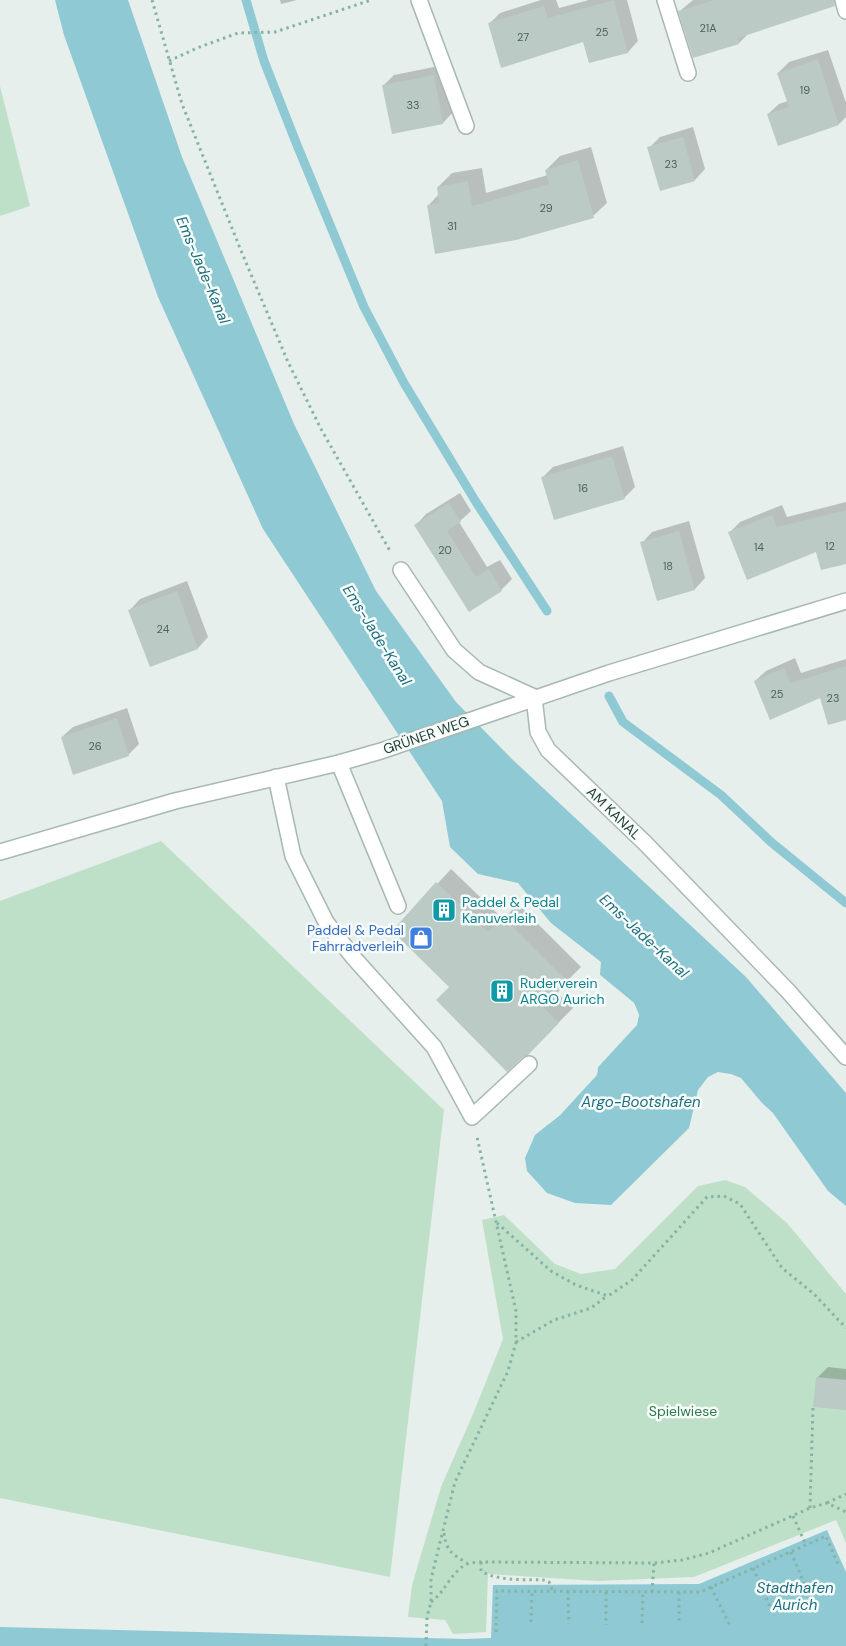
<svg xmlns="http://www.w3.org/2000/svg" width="846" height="1646" viewBox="0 0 846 1646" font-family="'DM Sans',sans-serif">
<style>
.green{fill:#bfe0c8}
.water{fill:#8ec9d4}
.pier{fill:#e6efeb}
.shadow{fill:#0003}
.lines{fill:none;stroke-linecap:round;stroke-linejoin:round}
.stream{stroke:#8ec9d4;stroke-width:9}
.building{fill:#bbcac4}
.minor-casing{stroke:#a8b8b2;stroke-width:18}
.path{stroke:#86b3a5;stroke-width:3;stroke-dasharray:2.5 4;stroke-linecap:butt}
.minor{stroke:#fff;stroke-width:15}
.labels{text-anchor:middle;stroke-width:5;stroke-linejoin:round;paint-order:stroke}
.number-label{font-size:11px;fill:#4a645c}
.street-label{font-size:14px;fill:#24423a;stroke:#f7fbf9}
.culture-label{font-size:14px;fill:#0d838f;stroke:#f7fbf9;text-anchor:start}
.shop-label{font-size:14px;fill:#366cbe;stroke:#f7fbf9;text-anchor:end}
.park-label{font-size:14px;fill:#2d7a4b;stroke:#f7fbf9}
.water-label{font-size:15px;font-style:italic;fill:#1c6f80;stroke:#f7fbf9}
</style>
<rect width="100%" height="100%" fill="#e6efeb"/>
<g class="green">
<polygon points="0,86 30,206 0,216"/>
<polygon points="161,841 444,1110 390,1577 0,1498 0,901"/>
<polygon points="725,1180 745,1187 787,1223 846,1294 846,1543 836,1520 694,1577 597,1581 488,1574 486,1632 453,1634 445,1620 408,1617 412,1585 441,1487 473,1414 503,1339 482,1220 504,1215 555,1264 581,1274 615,1269 698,1186"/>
</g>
<g class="water">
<polygon points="55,0 128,0 182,157 294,424 376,591 456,702 513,760 746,977 846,1093 846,1206 828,1191 773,1113 762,1103 741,1078 731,1074 718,1072 708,1077 698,1090 689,1128 611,1205 575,1203 547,1193 527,1171 525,1158 535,1135 560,1115 597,1075 598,1067 636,1025 639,1015 634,1003 600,975 601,962 551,923 518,883 478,874 450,847 442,801 263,529 158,297 64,35"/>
<polygon points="827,1530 846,1572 846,1646 0,1646 0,1627 465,1639 491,1638 493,1585 699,1584"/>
</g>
<polygon class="pier" points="600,975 634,1003 639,1015 637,1025 598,1067 597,1074 560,1115 549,1124 549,1121 558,1113 595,1073 596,1065 634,1024 636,1015 632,1005 599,976"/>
<g class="shadow">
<polygon points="280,0 297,0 281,4"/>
<polygon points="541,0 556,0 559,8 589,0 627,0 638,41 628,52 590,62 584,40 489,24 500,13"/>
<polygon points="693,0 816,0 749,33 739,43 680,11"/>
<polygon points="828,50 846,103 846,117 839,124 779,144 768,114 779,104 788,101 778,73 789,62"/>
<polygon points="444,65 453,112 443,123 393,133 383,86 394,75"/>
<polygon points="693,127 705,169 695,180 649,148 660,137"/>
<polygon points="591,147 607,203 593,216 428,206 439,194 438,187 452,173 482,168 486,193 548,175 546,170 560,156"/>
<polygon points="623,446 635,487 624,498 543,477 553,467"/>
<polygon points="460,493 471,511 459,522 487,567 500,560 512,579 501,590 469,610 416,525 426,514"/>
<polygon points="846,502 846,563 817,550 730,532 740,522 782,505 787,517"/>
<polygon points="689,521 705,578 695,589 658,599 642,543 652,532"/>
<polygon points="187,581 208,637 198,648 151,666 130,610 140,599"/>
<polygon points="795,658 801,673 846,659 846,718 820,697 755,681 766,671"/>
<polygon points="127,708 139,744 128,755 62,737 73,727"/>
<polygon points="451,869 503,919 518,904 581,967 556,992 573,1008 558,1023 451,987 394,931"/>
<polygon points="828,1367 846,1369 846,1408 817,1378"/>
</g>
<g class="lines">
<g class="stream">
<polyline points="246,0 264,61 297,145 364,307 404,383 476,502 547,611"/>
<polyline points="609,696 623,722 721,795 771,842 846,903"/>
</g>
</g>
<g class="building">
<polygon points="614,0 628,53 589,63 583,42 501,68 488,23 544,6 548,18"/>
<polygon points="715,0 834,0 835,6 738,38 739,44 693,58 678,11"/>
<polygon points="818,59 839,125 778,146 767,114 789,107 777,73"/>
<polygon points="434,75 443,124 392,134 382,85"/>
<polygon points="683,137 695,181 660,191 647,147"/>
<polygon points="578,160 594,218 516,240 435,254 427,205 439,203 437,187 468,181 472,206 549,184 545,170"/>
<polygon points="612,456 625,499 554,520 541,477"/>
<polygon points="449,503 461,522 447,531 476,577 489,569 502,591 469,612 414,525"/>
<polygon points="846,510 846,564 821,570 816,552 747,580 728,532 772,515 777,527"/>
<polygon points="679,531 695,590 657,601 640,542"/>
<polygon points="177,591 198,649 150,667 128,610"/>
<polygon points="846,666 846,720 828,725 820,698 770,720 754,681 784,668 791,683"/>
<polygon points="117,718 129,756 73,775 61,737"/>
<polygon points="436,882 488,932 503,917 568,982 543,1007 559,1023 528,1055 523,1057 507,1072 436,1000 449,987 392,931"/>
<polygon points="816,1377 846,1380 846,1410 813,1407"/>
</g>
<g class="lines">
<g class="minor-casing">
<g id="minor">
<polyline points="419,0 466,126"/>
<polyline points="665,0 688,73"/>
<polyline points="843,0 846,11"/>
<polyline points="401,570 454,650 479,672 534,697"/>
<polyline points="534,697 538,732 548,750 645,843 788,991 846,1057"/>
<polyline points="339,763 398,906"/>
<polyline points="276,777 293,856 326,922 353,957 434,1047 472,1117 529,1064"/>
<polyline points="0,852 175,801 339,763 381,751 609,673 846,601"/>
</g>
</g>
<g class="path">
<polyline points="152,0 182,104 242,253 288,362 321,429 390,551"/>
<polyline points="169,61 197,48 238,33 275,32 371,0"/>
<polyline points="497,1223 551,1271 576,1285 608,1296 632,1280 707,1197 724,1196 740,1204 782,1268 814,1294 846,1328"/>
<polyline points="516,1342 554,1320 591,1308 607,1296"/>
<polyline points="827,1503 846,1494"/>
<polyline points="810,1508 813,1407"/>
<polyline points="793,1516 806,1545"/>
<path d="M444 1533C446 1551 452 1554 467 1563"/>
<polyline points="791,1552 807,1590"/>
<path d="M481 1562V1571C500 1582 524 1579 545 1580L549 1582 553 1591"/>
<polyline points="753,1568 774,1616"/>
<polyline points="711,1587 730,1626"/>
<polyline points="568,1591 569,1624"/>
<polyline points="606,1592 606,1625"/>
<polyline points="652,1592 654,1563"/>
<polyline points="679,1592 679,1624"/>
<path d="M431 1602C445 1592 450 1574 465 1565 469 1563 476 1562 481 1562L654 1563 682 1560 709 1553 810 1508 827 1503 846 1512"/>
<polyline points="531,1622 532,1591"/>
<polyline points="642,1623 643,1592"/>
<polyline points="496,1632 497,1591 700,1592 826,1536 839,1567"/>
<polyline points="426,1646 427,1617 431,1602 431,1579 455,1482 508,1371 516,1342 516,1311 477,1137"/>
</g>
<use href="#minor" class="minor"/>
</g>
<defs>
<g id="building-square" transform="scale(1.25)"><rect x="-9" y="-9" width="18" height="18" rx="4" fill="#0f9aa8" stroke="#f7fbf9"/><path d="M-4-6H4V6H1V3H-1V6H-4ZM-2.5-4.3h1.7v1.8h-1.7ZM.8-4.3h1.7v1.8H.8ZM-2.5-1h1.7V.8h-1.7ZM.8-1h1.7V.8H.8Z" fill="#fff"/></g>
<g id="shop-square" transform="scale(1.25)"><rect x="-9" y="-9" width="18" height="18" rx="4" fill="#3f7fe0" stroke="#f7fbf9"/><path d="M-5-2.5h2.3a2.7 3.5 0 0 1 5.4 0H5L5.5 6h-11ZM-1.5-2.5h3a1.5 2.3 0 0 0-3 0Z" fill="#fff"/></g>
</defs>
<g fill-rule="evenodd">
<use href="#building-square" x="444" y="910"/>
<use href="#shop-square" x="421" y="938"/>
<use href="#building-square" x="502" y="991"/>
</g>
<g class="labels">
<g class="number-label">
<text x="708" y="32">21A</text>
<text x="602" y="36">25</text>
<text x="523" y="41">27</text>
<text x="805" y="94">19</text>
<text x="413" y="109">33</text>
<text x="671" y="168">23</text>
<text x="546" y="212">29</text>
<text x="452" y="230">31</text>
<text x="583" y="492">16</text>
<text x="830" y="550">12</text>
<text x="759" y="551">14</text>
<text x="445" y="554">20</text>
<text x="668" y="570">18</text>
<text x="163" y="633">24</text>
<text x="777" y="698">25</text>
<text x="833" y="702">23</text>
<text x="95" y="750">26</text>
</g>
<g class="street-label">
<text transform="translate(426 735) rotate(-19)" y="5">GRÜNER WEG</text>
<text transform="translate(614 813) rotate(44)" y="5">AM KANAL</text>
</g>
<g class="culture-label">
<text x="462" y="907">Paddel &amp; Pedal<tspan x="462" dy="16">Kanuverleih</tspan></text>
<text x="520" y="988">Ruderverein<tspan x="520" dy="16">ARGO Aurich</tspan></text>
</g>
<g class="shop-label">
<text x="404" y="935">Paddel &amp; Pedal<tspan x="404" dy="16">Fahrradverleih</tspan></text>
</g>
<g class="park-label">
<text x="683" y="1416">Spielwiese</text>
</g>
<g class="water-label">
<text transform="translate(203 270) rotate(67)" y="5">Ems-Jade-Kanal</text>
<text transform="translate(377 635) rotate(58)" y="5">Ems-Jade-Kanal</text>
<text transform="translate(644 936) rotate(43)" y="5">Ems-Jade-Kanal</text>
<text x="641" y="1107">Argo-Bootshafen</text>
<text x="795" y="1593">Stadthafen<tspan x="795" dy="17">Aurich</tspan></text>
</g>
</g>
</svg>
